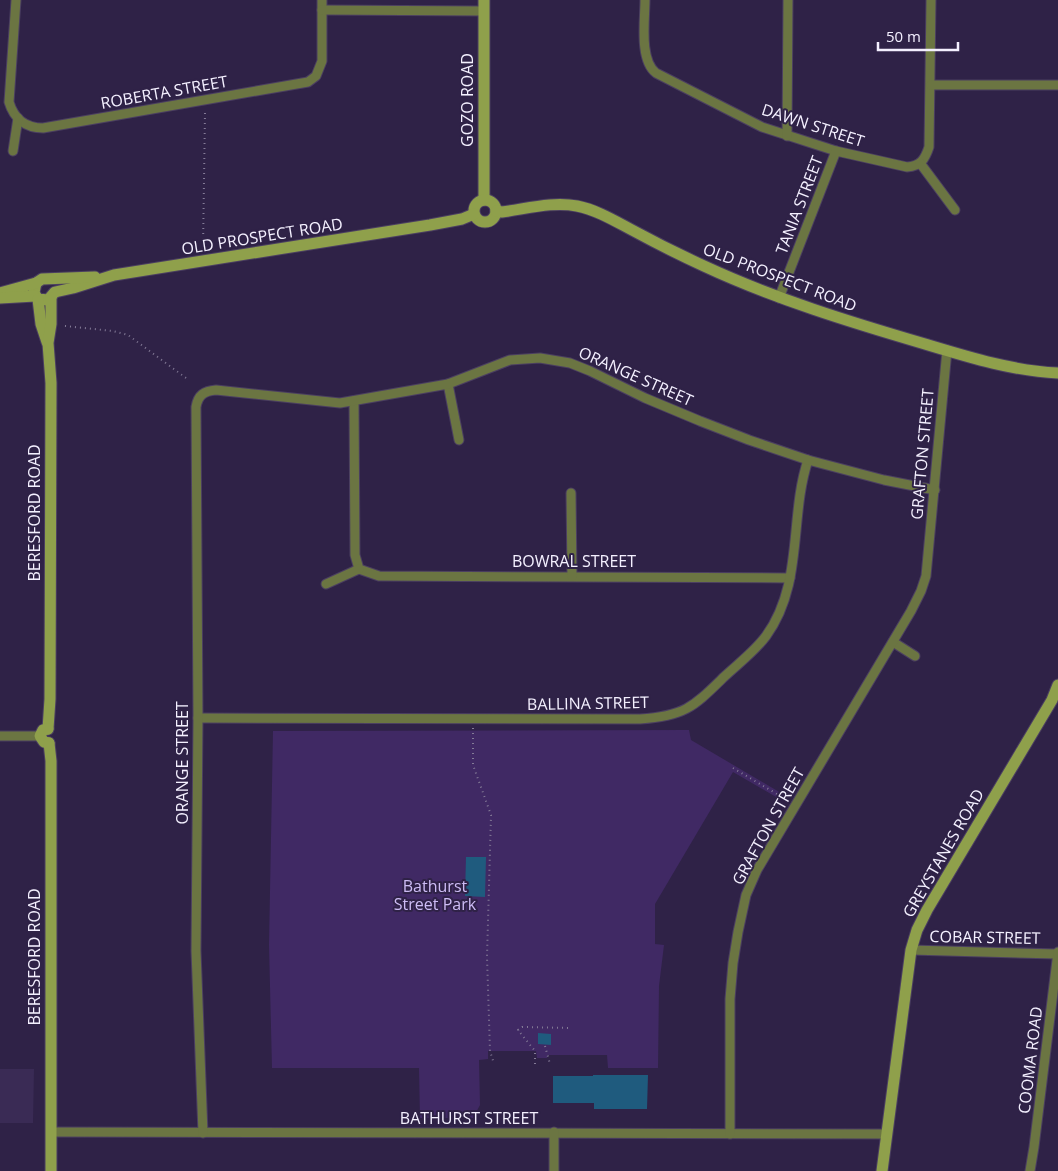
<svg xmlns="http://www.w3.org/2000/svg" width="1058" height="1171" viewBox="0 0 1058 1171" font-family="'Open Sans',sans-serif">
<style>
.built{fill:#3a2b55}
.green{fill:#402964}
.building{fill:#1f5b7e}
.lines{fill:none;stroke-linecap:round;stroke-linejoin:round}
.street-casing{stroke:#4b3f61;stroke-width:11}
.secondary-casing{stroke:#4b3f61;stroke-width:13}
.path{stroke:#847b97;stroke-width:2;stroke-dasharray:1 4;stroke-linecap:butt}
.street{stroke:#6b7542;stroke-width:9}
.secondary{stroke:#8fa04b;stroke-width:11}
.labels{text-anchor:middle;stroke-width:4;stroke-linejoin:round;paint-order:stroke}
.street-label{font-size:16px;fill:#f4f0ff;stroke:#2f2247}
.park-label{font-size:16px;fill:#cdbcf5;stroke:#2f2247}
</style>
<rect width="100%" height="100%" fill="#2f2247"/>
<polygon class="built" points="0,1069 34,1069 33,1123 0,1123"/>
<polygon class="green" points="689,730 691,740 786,796 783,801 733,772 655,904 655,944 664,945 659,986 658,1068 608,1068 607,1055 548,1055 547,1058 537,1058 536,1051 488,1051 488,1059 479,1060 480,1105 473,1118 420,1118 419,1068 272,1068 269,945 273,731"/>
<g class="building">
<polygon points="466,857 486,857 485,897 465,896"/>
<polygon points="538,1033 551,1034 551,1045 538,1044"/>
<polygon points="593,1075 648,1075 647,1109 594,1109 594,1103 553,1103 553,1076 593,1076"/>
</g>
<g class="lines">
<g class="street-casing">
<g id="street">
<path d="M16 0 9 102C14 119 26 128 43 128L308 82 316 76 322 61V0"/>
<path d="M645 0C645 20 639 60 656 73L762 127 836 151 907 167C921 166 925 159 929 147L931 0"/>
<polyline points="322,10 484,11"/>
<polyline points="931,85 1058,85"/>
<polyline points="787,136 788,0"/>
<polyline points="13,151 18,118"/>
<polyline points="920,163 955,210"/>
<polyline points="779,298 836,151"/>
<polyline points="448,384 459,440"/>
<polyline points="354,401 355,555 359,569 379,576 790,578"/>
<polyline points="571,493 572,576"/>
<polyline points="326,584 359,569"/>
<polyline points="893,642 915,656"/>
<path d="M198 718 640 719C686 716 694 706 725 676 739 663 755 651 766 636 804 584 789 517 808 460"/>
<polyline points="0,736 40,736"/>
<polyline points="911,950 1057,954"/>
<polyline points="51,1132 887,1134"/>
<polyline points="554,1132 554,1171"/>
<path d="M203 1133 196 951 198 718 196 407C198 395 204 391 216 390L340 403 448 384 510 360 540 358 570 363 590 371 645 398 700 421 749 440 808 460 884 480 935 490"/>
<polyline points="730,1134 730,999 733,963 738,932 746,895 757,870 911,611 921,591 926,576 947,350"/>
<polyline points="1030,1171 1034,1147 1058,952"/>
</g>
</g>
<g class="secondary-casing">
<g id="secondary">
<polyline points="484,200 484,0"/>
<circle cx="485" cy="211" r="11"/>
<path d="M496 211 502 212C526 209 553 201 577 206 597 210 615 221 632 230 656 243 680 255 704 266 775 299 850 322 925 344 968 357 1013 371 1058 373"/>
<polyline points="36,283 34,293 38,299 48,300 54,293"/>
<polyline points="55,292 73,288 114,275 430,225 462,219 474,214"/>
<polyline points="0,293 36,283 42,279 95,277"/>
<polyline points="0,298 35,296"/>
<polyline points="38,299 41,324 47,342"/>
<polyline points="48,729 50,699 51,383 48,343 51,324 51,298"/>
<polyline points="48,729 43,730 40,736 44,742 49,743"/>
<polyline points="49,743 51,761 51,1171"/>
<polyline points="882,1171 911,950 917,930 927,910 1052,700 1058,685"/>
</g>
</g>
<g class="path">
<polyline points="203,249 205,112"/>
<polyline points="65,326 113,331 128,335 186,378"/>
<polyline points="473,728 473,765 491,815 487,957 490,1051 494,1064"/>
<polyline points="733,768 787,800"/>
<polyline points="545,1046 550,1064"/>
<polyline points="535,1064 535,1051 518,1030 522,1027 571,1028"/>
</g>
<use href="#street" class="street"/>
<use href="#secondary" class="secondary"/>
</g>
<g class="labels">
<g class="street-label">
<text transform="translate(164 92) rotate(-10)" y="6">ROBERTA STREET</text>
<text transform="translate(467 100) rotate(-90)" y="6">GOZO ROAD</text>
<text transform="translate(813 125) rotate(18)" y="6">DAWN STREET</text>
<text transform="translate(799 205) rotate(-69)" y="6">TANIA STREET</text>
<text transform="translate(262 236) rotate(-9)" y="6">OLD PROSPECT ROAD</text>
<text transform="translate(780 277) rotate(21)" y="6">OLD PROSPECT ROAD</text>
<text transform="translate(636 376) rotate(24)" y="6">ORANGE STREET</text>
<text transform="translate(922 454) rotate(-85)" y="6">GRAFTON STREET</text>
<text transform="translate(34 513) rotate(-90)" y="6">BERESFORD ROAD</text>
<text x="574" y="567">BOWRAL STREET</text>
<text transform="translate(588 703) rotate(-1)" y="6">BALLINA STREET</text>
<text transform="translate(182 763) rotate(-90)" y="6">ORANGE STREET</text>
<text transform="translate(768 826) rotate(-61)" y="6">GRAFTON STREET</text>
<text transform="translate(943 853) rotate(-60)" y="6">GREYSTANES ROAD</text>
<text transform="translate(985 937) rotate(1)" y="6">COBAR STREET</text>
<text transform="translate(34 957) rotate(-90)" y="6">BERESFORD ROAD</text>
<text transform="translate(1030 1060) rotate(-83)" y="6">COOMA ROAD</text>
<text x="469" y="1124">BATHURST STREET</text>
</g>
<g class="park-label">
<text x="435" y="892">Bathurst<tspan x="435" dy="18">Street Park</tspan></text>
</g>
</g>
<path d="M878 42v8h80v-8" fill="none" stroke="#f4f0ff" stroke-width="2.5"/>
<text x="886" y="42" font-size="15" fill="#f4f0ff" stroke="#2f2247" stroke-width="4" paint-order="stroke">50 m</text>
</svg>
